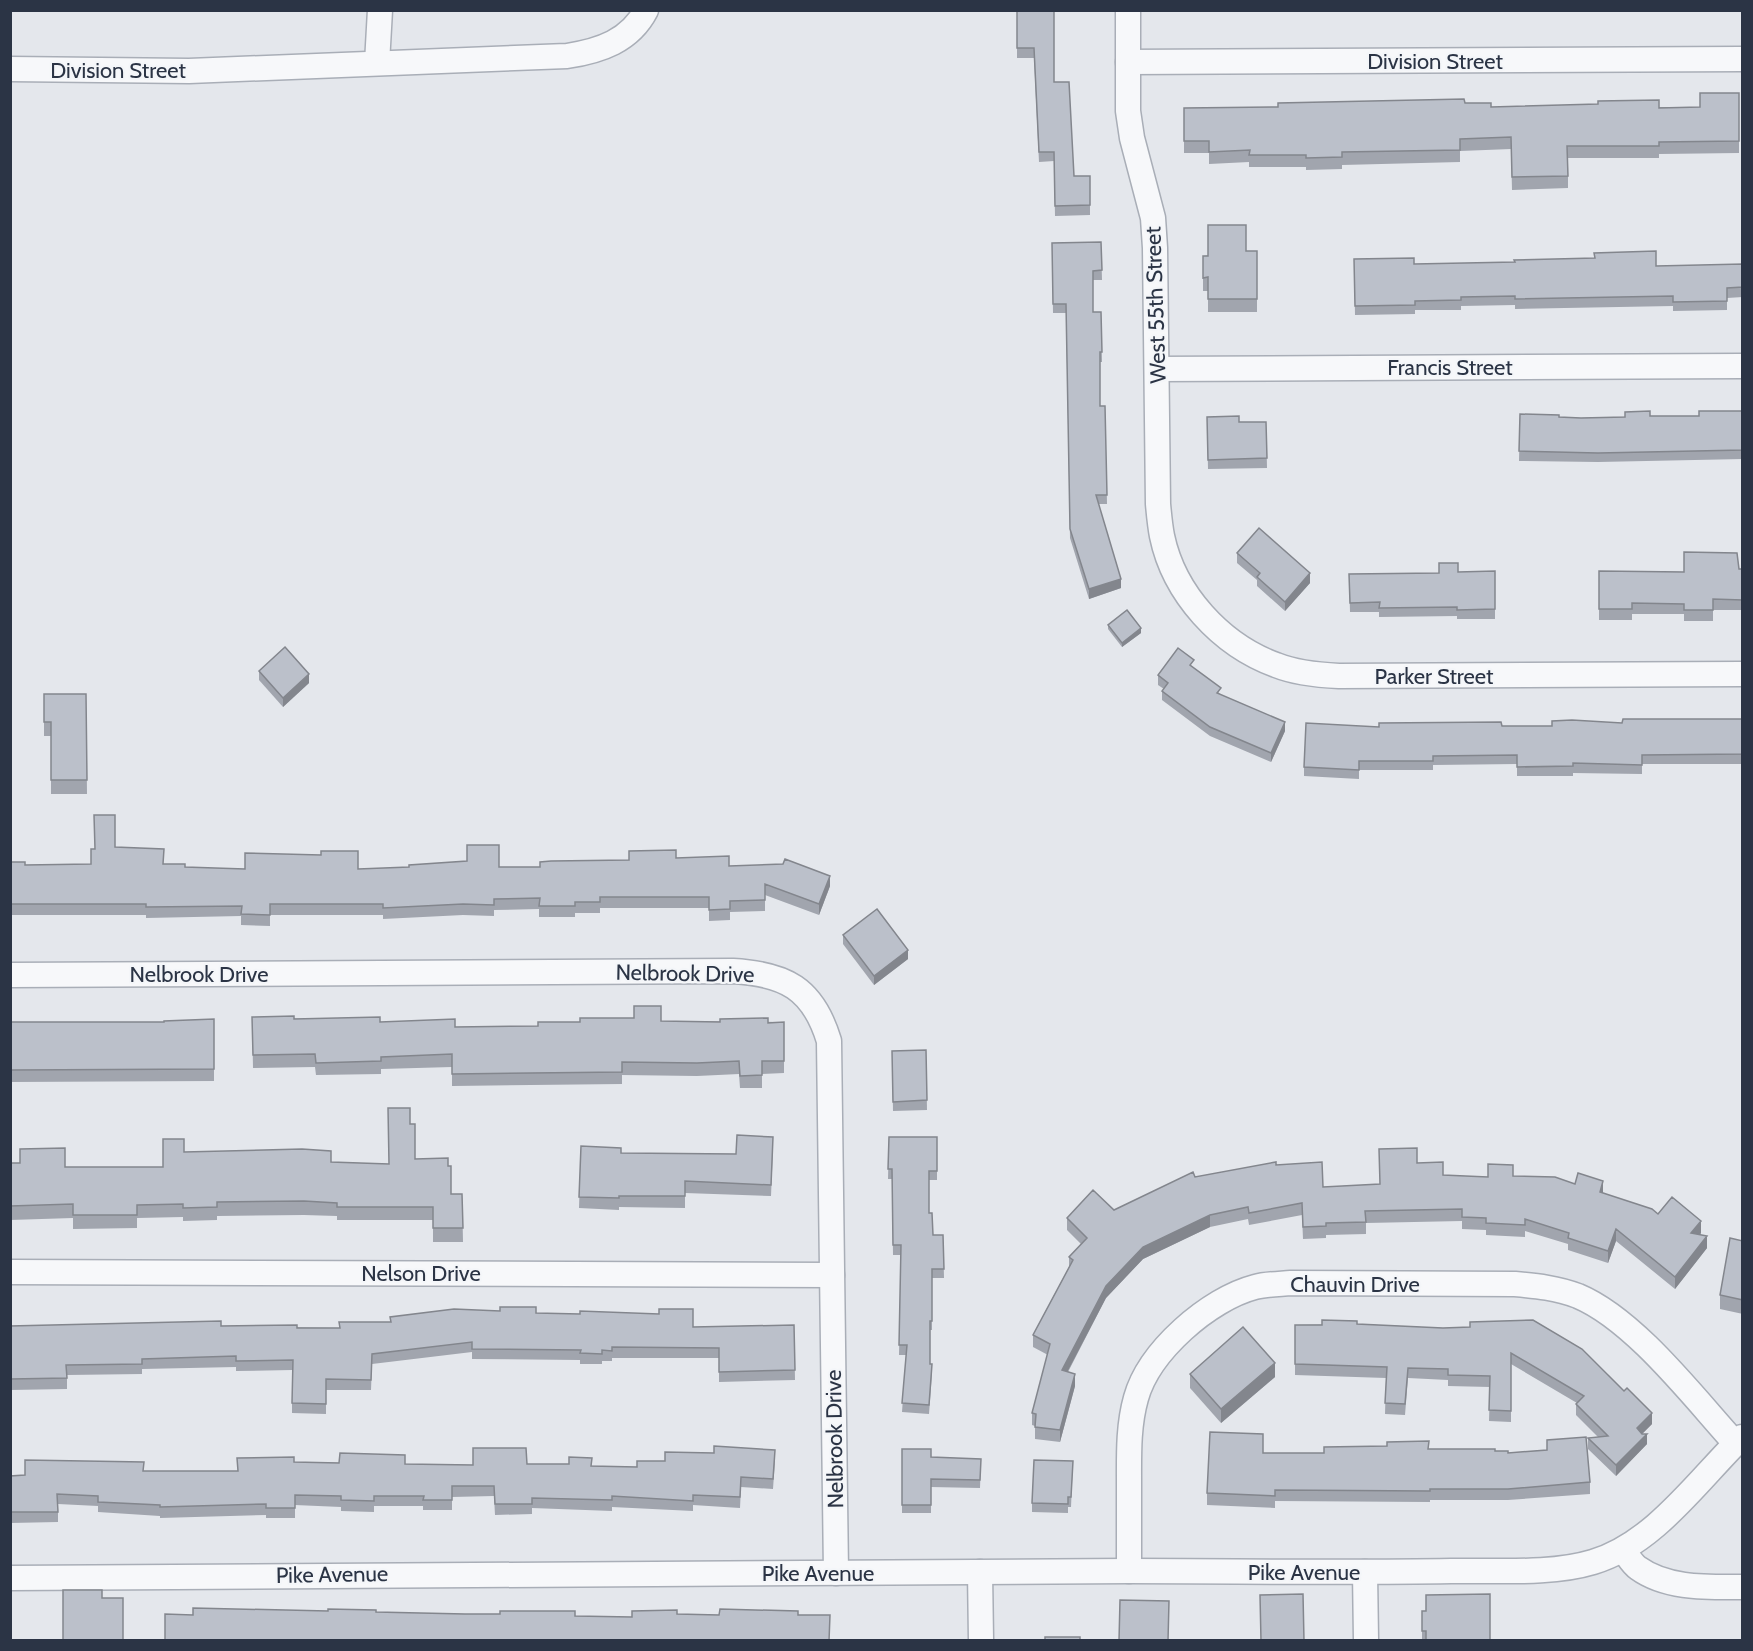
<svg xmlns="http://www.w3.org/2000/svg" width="1753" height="1651" viewBox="0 0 1753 1651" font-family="Cabin,sans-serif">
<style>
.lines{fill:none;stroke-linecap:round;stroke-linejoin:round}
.minor-casing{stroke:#a9aeb7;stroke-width:27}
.minor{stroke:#f7f8fa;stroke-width:24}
.wall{fill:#a1a5ae}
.shaded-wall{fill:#83868d}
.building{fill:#bbc0ca;stroke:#83868d;stroke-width:1.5}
.labels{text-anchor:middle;stroke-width:4.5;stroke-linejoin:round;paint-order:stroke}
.street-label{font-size:22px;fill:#2b3445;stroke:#f4f6f9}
</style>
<rect width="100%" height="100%" fill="#e4e7ec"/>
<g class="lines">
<g class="minor-casing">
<g id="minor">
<path d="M1128 10V111L1132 138 1153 218 1155 248 1158 504C1159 515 1160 526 1162 536 1174 594 1221 645 1276 665 1296 673 1317 675 1339 676L1742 674"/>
<polyline points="1128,62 1742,59"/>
<polyline points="377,63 380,10"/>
<path d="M10 69 189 71 567 56C600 51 630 41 646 10"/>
<polyline points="1157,369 1742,366"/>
<path d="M10 975 733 971C785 974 813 988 829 1041L836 1573"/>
<polyline points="10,1272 832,1275"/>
<path d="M1623 1550C1628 1556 1632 1564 1638 1568 1667 1589 1708 1587 1742 1587"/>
<path d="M1129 1571C1129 1542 1129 1513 1129 1484 1129 1456 1128 1426 1136 1398 1149 1351 1209 1299 1255 1287 1266 1284 1280 1284 1291 1283L1515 1284C1537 1286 1557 1288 1578 1296 1635 1320 1694 1398 1736 1444"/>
<polyline points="980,1572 981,1640"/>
<polyline points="1365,1572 1366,1640"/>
<path d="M10 1578C383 1573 756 1571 1129 1571 1236 1571 1343 1573 1451 1571 1496 1570 1550 1575 1593 1562 1654 1544 1698 1480 1742 1437"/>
</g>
</g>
<use href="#minor" class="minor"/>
</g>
<g class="wall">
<polygon points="1017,10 1054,82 1074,176 1090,176 1090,215 1055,216 1054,161 1039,162 1034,58 1017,58"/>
<polygon points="1739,93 1739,153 1659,154 1659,158 1568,158 1568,188 1512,190 1511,149 1460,151 1460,162 1342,165 1342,169 1306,170 1306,167 1249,167 1249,162 1209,164 1209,153 1184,153 1184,108 1278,107 1465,103 1491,107 1700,107"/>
<polygon points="1101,242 1102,280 1093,280 1093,312 1101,312 1102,362 1100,362 1100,406 1105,406 1107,504 1098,504 1121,588 1089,599 1070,538 1066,313 1053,313 1052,243"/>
<polygon points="1246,251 1257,251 1257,312 1208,312 1208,291 1203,291 1203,256"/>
<polygon points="1354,259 1414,264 1656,266 1743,264 1743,297 1727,298 1727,310 1673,311 1673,306 1515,309 1515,305 1461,306 1461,310 1415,310 1415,314 1355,315"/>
<polygon points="1743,411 1743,459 1598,462 1519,461 1520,414 1559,417 1581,418 1650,416 1699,416"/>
<polygon points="1207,417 1239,422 1266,422 1267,468 1208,469"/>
<polygon points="1237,553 1310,583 1285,611 1257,586 1257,580 1237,563"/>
<polygon points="1743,569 1743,610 1713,610 1713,621 1684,621 1684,614 1632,614 1632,620 1599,620 1599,571 1684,572"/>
<polygon points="1495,571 1495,619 1457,619 1457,616 1379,617 1379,612 1350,612 1349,574 1439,573 1458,572"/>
<polygon points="1108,625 1141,633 1122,647 1108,629"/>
<polygon points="1194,668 1221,695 1285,731 1271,762 1210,736 1162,700 1162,691 1164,689 1158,685 1158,675"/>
<polygon points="259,671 309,683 283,707 259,680"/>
<polygon points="44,694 86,694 87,794 51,794 51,736 44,736"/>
<polygon points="1743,719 1743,764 1642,764 1642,774 1573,773 1573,776 1517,776 1517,764 1433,765 1433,770 1359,770 1359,779 1304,776 1304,767 1379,727 1552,726"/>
<polygon points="115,847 164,864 185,867 245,869 358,869 540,867 629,860 676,858 729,866 830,886 819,915 765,895 765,911 730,912 730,920 709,921 709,908 600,908 600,913 575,913 575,917 539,917 539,909 494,910 494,916 463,915 383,919 383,915 270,915 270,926 241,925 241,916 146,918 146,915 10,915 10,862 25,865 91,864"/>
<polygon points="843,935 908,959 874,985 843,944"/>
<polygon points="252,1017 380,1022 455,1027 538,1026 661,1021 784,1022 784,1073 762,1074 762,1088 740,1088 739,1074 697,1076 622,1075 622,1084 452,1086 452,1067 381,1069 381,1074 316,1075 315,1067 253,1068"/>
<polygon points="214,1019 214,1081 10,1082 10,1022 164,1022"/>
<polygon points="926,1050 927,1110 893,1111 892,1051"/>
<polygon points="410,1124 415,1159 448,1166 451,1194 462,1194 463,1242 433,1242 433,1220 337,1220 337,1216 304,1215 217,1216 217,1220 183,1221 183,1217 137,1218 137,1228 73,1229 73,1218 10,1220 10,1163 65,1167 163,1167 184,1152 331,1162 389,1164"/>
<polygon points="889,1137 937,1137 937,1180 929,1180 929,1213 933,1235 943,1235 944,1278 932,1278 932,1330 930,1330 930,1364 932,1373 929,1414 902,1412 906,1355 899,1355 901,1255 893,1255 892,1179 888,1179"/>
<polygon points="581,1146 621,1153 736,1154 773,1148 771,1196 685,1193 685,1208 619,1207 619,1210 579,1208"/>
<polygon points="1417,1163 1443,1175 1488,1177 1513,1176 1603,1193 1658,1214 1701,1233 1700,1235 1707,1248 1675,1289 1616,1241 1608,1263 1568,1250 1568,1244 1525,1231 1525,1237 1486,1235 1486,1230 1462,1229 1462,1221 1366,1223 1366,1234 1326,1235 1326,1238 1303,1239 1302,1215 1249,1225 1248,1219 1210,1227 1143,1259 1106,1298 1068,1372 1075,1386 1060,1442 1035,1439 1035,1426 1032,1425 1032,1413 1048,1355 1033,1347 1033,1335 1069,1267 1069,1257 1081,1244 1067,1230 1067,1218 1114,1210 1195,1177 1276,1165 1323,1187 1380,1184"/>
<polygon points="1743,1241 1743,1314 1720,1309 1720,1295"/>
<polygon points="536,1313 693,1327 794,1325 795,1380 719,1382 719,1358 612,1358 612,1361 602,1361 602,1364 580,1364 580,1360 472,1359 472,1352 372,1364 371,1390 326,1390 326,1414 292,1413 292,1370 236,1371 236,1367 142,1369 142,1374 67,1375 67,1389 10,1390 10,1326 221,1326 339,1328 390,1322 390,1317"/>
<polygon points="1357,1324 1443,1328 1470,1327 1652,1424 1642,1434 1647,1444 1616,1476 1588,1449 1588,1438 1598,1437 1576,1415 1576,1404 1577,1403 1511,1364 1511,1422 1489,1421 1490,1387 1448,1386 1448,1380 1408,1378 1405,1415 1385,1414 1386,1378 1295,1375 1295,1325"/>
<polygon points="1190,1374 1275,1377 1221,1423 1190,1388"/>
<polygon points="1547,1440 1590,1482 1590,1494 1508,1500 1430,1500 1430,1502 1275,1501 1275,1508 1207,1505 1207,1493 1263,1453 1324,1453 1428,1449 1495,1451 1508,1453 1547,1450"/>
<polygon points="902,1449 931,1457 981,1459 980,1488 931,1487 931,1513 902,1513"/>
<polygon points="775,1460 773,1489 741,1487 740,1508 693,1505 693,1511 612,1507 612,1511 532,1508 532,1514 495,1515 494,1496 452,1497 452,1510 423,1510 423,1506 374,1506 374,1512 341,1511 341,1507 295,1505 295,1518 266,1518 266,1515 160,1518 160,1516 98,1512 98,1506 58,1504 58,1522 10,1523 10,1476 144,1471 237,1471 294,1462 473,1465 527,1464 637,1467 665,1461"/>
<polygon points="1073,1461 1071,1507 1068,1507 1068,1513 1032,1512 1032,1503"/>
<polygon points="1422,1611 1490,1641 1422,1641"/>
</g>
<g class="shaded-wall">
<polygon points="1310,573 1310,583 1285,611 1285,602"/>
<polygon points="1121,579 1121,588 1089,599 1089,589"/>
<polygon points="1141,628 1141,633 1122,647 1122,643"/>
<polygon points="309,674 309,683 283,707 283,698"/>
<polygon points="1285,722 1285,731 1271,762 1271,753"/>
<polygon points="830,876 830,886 819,915 819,904"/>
<polygon points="908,950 908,959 874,985 874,976"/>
<polygon points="1603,1181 1603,1193 1600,1192"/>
<polygon points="1210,1215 1210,1227 1143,1259 1106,1298 1062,1382 1062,1370 1106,1286 1143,1247"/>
<polygon points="1701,1221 1701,1233 1691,1245 1691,1233"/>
<polygon points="1616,1229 1616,1241 1608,1263 1608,1251"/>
<polygon points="1707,1236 1707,1248 1675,1289 1675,1277"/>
<polygon points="1275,1363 1275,1377 1221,1423 1221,1409"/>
<polygon points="1075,1374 1075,1386 1060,1442 1060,1430"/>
<polygon points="1652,1413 1652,1424 1637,1439 1637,1428"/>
<polygon points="1647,1434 1647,1444 1616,1476 1616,1465"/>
</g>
<g class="building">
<polygon points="1017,10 1054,10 1054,82 1069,82 1074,176 1090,176 1090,205 1055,206 1054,152 1039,152 1034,48 1017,48"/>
<polygon points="1700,93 1739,93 1739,141 1659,142 1659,146 1567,146 1568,176 1512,177 1511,137 1460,139 1460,150 1342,152 1342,157 1306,158 1306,155 1249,155 1250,150 1209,152 1209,141 1184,141 1184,108 1278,107 1278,103 1464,99 1465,103 1491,103 1491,107 1598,104 1598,101 1659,100 1659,108 1700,107"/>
<polygon points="1208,225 1246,225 1246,251 1257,251 1257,299 1208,299 1208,277 1203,278 1203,256 1208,256"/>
<polygon points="1101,242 1102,270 1093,271 1093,312 1101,312 1102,352 1100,352 1100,406 1105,406 1107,495 1096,495 1121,579 1089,589 1070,529 1066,304 1053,304 1052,243"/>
<polygon points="1656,251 1656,266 1743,264 1743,287 1727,288 1727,301 1673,302 1673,296 1515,299 1515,296 1461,297 1461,300 1415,301 1415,305 1355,306 1354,259 1414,258 1414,264 1515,262 1514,260 1595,258 1594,253"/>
<polygon points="1650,411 1650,416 1699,416 1699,411 1743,411 1743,450 1598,453 1519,451 1520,414 1559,415 1559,417 1581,418 1625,417 1625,412"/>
<polygon points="1239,416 1239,422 1266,422 1267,458 1208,460 1207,417"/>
<polygon points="1259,528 1310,573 1285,602 1257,577 1260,573 1237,553"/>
<polygon points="1684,552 1737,553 1739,569 1743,569 1743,600 1713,599 1713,610 1684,610 1684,604 1632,603 1632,609 1599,609 1599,571 1684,572"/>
<polygon points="1439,563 1458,563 1458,572 1495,571 1495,609 1457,610 1457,607 1379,608 1380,602 1350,603 1349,574 1439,573"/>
<polygon points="1127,610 1141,628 1122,643 1108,625"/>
<polygon points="285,647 309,674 283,698 259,671"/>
<polygon points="1178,648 1194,660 1190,665 1221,688 1217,693 1285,722 1271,753 1210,727 1162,691 1168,683 1158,675"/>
<polygon points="44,694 86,694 87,780 51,780 51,722 44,722"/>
<polygon points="1623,719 1743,719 1743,754 1642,755 1642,765 1573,763 1573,766 1517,767 1517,755 1433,756 1433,761 1359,761 1359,770 1304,767 1306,723 1379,727 1379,723 1501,722 1502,726 1552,726 1552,721 1572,720 1622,723"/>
<polygon points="94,815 115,815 115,847 164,849 163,864 185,864 185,867 245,869 245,853 321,855 321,851 358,851 358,869 409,867 409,865 467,861 467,845 499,845 499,867 540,867 540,862 551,861 629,860 629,851 676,850 676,858 729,856 729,866 783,864 785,859 830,876 819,904 765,884 765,900 730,901 730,909 709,910 709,897 600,897 600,902 575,902 575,906 539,906 540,898 494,899 494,905 463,904 383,908 383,904 270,904 270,915 241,914 242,906 146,907 146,904 10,904 10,862 25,862 25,865 91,864 91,849 95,849"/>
<polygon points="877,909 908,950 874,976 843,935"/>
<polygon points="634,1006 661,1006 661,1021 720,1022 720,1019 768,1018 768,1023 784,1022 784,1061 762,1061 762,1075 740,1076 739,1061 697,1063 622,1062 622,1072 452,1074 452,1054 381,1057 381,1061 316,1063 315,1054 253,1055 252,1017 294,1016 294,1019 380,1017 380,1022 455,1019 455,1027 538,1026 538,1022 580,1022 580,1018 634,1018"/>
<polygon points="214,1019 214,1069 10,1070 10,1022 164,1022 164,1021"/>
<polygon points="926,1050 927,1100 893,1102 892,1051"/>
<polygon points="388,1108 410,1108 410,1124 415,1124 415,1159 448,1158 448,1166 451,1166 451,1194 462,1194 463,1228 433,1228 433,1207 337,1207 337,1203 304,1201 217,1202 217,1207 183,1208 183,1204 137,1205 137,1215 73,1215 73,1204 10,1206 10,1163 20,1163 20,1149 65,1148 65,1167 163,1167 163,1139 184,1139 184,1152 302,1149 331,1151 331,1162 389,1164"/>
<polygon points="737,1135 773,1137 771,1185 685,1181 685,1196 619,1196 619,1198 579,1197 581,1146 621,1148 621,1153 736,1154"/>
<polygon points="889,1137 937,1137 937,1171 929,1171 929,1213 932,1213 933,1235 943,1235 944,1269 932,1269 932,1321 930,1321 930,1364 932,1364 929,1405 902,1403 907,1345 899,1345 901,1245 893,1245 892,1169 888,1169"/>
<polygon points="1417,1148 1417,1163 1443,1162 1443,1175 1488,1177 1488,1164 1513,1165 1513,1176 1555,1177 1575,1184 1578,1173 1603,1181 1600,1192 1652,1209 1658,1214 1672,1197 1701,1221 1691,1233 1707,1236 1675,1277 1616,1229 1608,1251 1568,1238 1569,1233 1525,1219 1525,1225 1486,1223 1486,1218 1462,1217 1462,1209 1365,1211 1366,1222 1326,1223 1326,1226 1303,1227 1302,1203 1249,1213 1248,1207 1210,1215 1143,1247 1106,1286 1062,1370 1075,1374 1060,1430 1035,1427 1036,1414 1032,1413 1050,1344 1033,1335 1073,1260 1069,1257 1087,1238 1067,1218 1093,1190 1114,1210 1193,1172 1195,1177 1276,1162 1276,1165 1322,1162 1323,1187 1380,1184 1379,1149"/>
<polygon points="1730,1238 1743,1241 1743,1300 1720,1295"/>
<polygon points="500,1307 536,1307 536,1313 580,1314 580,1311 659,1314 659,1309 693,1309 693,1327 794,1325 795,1370 719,1372 719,1348 612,1347 612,1351 602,1350 602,1354 580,1353 581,1350 472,1349 472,1342 372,1354 371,1380 326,1379 326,1404 292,1403 293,1360 236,1361 236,1356 142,1359 142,1364 66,1365 67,1378 10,1379 10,1326 221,1321 221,1326 297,1325 297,1328 340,1328 339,1322 391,1322 390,1317 454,1309 500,1311"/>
<polygon points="1322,1320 1357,1321 1357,1324 1443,1328 1470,1327 1470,1322 1533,1320 1582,1349 1624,1391 1627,1388 1652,1413 1637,1428 1642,1434 1647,1434 1616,1465 1588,1438 1608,1436 1576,1404 1584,1396 1511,1353 1511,1411 1489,1410 1490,1376 1448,1375 1448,1369 1408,1368 1405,1404 1385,1403 1387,1367 1295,1364 1295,1325 1322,1325"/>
<polygon points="1243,1327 1275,1363 1221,1409 1190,1374"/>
<polygon points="1210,1432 1263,1434 1263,1453 1324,1453 1324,1447 1387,1446 1387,1442 1429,1441 1428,1449 1495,1449 1495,1451 1508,1451 1508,1453 1547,1450 1547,1440 1586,1437 1590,1482 1508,1489 1430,1489 1430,1491 1275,1490 1275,1496 1207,1493"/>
<polygon points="714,1446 775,1450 773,1479 741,1477 740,1497 693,1495 693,1501 612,1496 612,1500 532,1498 532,1504 495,1504 494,1486 452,1486 452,1500 423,1500 424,1496 374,1496 374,1501 341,1500 341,1496 295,1495 295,1508 266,1508 266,1504 160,1507 160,1505 98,1502 98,1496 57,1494 58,1512 10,1512 10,1476 25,1475 25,1460 144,1462 143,1471 238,1471 237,1458 294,1457 294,1462 339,1463 340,1453 405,1455 405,1464 473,1465 473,1448 526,1448 527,1464 569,1464 569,1457 592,1458 591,1466 637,1467 637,1461 665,1461 665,1452 714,1453"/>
<polygon points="902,1449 931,1449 931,1457 981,1459 980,1480 931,1479 931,1505 902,1505"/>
<polygon points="1034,1460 1073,1461 1071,1497 1068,1497 1068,1504 1032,1503"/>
<polygon points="63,1590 102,1590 102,1598 123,1598 123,1640 63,1641"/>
<polygon points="1303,1594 1304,1641 1261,1641 1260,1595"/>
<polygon points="1490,1594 1490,1641 1426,1641 1426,1631 1422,1631 1422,1611 1426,1611 1426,1595"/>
<polygon points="1120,1600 1169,1601 1168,1641 1119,1641"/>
<polygon points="193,1608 328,1611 328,1609 376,1610 376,1612 465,1614 500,1614 500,1611 575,1611 575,1616 632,1617 632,1611 677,1610 677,1614 719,1615 720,1609 798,1611 798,1615 830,1615 829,1641 165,1641 165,1614 193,1615"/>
<rect x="1045" y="1637" width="35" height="4"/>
</g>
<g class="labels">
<g class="street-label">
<text x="1435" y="69">Division Street</text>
<text x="118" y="78">Division Street</text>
<text transform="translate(1155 305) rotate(-92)" y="8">West 55th Street</text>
<text x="1450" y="375">Francis Street</text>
<text x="1434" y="684">Parker Street</text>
<text transform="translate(685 973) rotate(1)" y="8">Nelbrook Drive</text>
<text x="199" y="982">Nelbrook Drive</text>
<text x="421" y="1281">Nelson Drive</text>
<text x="1355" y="1292">Chauvin Drive</text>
<text transform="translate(834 1439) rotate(-91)" y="8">Nelbrook Drive</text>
<text x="1304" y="1580">Pike Avenue</text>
<text x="818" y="1581">Pike Avenue</text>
<text transform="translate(332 1574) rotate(-1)" y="8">Pike Avenue</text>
</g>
</g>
<rect width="1753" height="1651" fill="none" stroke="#2b3445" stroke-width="24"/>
</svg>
